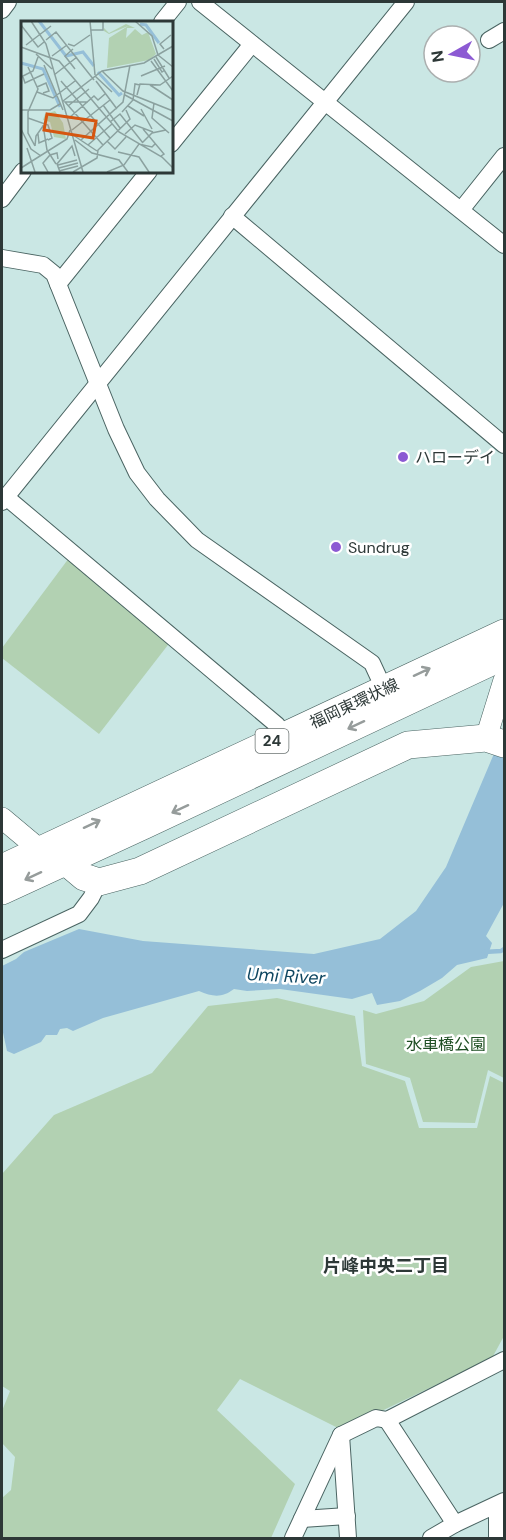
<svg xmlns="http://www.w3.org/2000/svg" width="506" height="1540" viewBox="0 0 506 1540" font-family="'DM Sans','Noto Sans JP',sans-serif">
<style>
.green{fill:#b2d1b2}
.water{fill:#95bfd8}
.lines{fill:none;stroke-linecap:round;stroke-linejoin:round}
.stream{stroke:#95bfd8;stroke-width:4.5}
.minor-casing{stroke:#4a6462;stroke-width:18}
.tertiary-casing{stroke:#4a6462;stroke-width:22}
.primary-casing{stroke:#4a6462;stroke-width:28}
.minor{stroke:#fff;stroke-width:16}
.tertiary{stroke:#fff;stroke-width:21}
.primary{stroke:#fff;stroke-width:27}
.oneway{stroke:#969c9b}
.poi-dot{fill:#8c5ad3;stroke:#fff;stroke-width:2}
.labels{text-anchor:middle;stroke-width:5;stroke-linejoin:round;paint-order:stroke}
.shield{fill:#fff;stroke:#6c7473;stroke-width:1.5}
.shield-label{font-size:15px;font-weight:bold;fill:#2d3837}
.poi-label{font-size:16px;fill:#2d3837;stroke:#fff;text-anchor:start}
.street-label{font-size:16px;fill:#2d3837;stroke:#fff}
.park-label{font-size:16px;fill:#1d4d22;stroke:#fff}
.water-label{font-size:18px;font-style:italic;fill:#104761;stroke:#fff}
.neighbourhood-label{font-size:18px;font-weight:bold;fill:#2d3837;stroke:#fff}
.inset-river{fill:none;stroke:#95bfd8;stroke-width:3}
.inset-road{fill:none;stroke:#8ba19f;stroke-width:1.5}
.view{fill:#d55610;fill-opacity:0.15;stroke:#d55610;stroke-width:3}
.inset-edge{fill:none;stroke:#2d3837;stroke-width:3}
</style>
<rect width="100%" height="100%" fill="#cae7e4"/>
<g class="green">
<polygon points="69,558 171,641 99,734 2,658 2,648"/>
<polygon points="504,961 504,1078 488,1070 475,1123 423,1122 410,1078 366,1064 363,1010 376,1014 424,1001 471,967"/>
<polygon points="277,998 355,1016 362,1066 405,1081 419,1128 477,1128 490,1076 504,1083 504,1336 492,1358 342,1430 240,1379 217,1410 295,1484 271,1538 2,1538 2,1498 11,1490 15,1457 2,1443 2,1411 10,1391 2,1386 2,1174 54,1115 152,1073 208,1006"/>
</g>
<path class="water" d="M504 730V903L486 936 492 943 487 958 457 965 442 978 420 991 400 1001 377 1005 372 993 352 999 280 989 247 991 234 989C222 998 213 997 199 991L103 1018 73 1031 67 1028 60 1029 57 1035H46L41 1042 14 1054 7 1051 2 1028V966L16 959 24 952 79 929 143 941 314 954 380 939 416 911 446 867Z"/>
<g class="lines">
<polyline class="stream" points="484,952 501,951 504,949"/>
<g class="minor-casing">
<g id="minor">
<polyline points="200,2 504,245"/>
<polyline points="2,10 8,2"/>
<polyline points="162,22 178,2"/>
<polyline points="489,40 504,31"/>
<polyline points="171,144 252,44"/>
<polyline points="2,199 23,171"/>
<polyline points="461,210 504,156"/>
<polyline points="232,216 504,445"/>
<polyline points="2,258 43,265 54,274 116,429 137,473 157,499 197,540 372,663 384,689"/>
<polyline points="58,284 149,171"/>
<polyline points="6,497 277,725 283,736"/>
<polyline points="2,502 406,2"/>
<polyline points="2,950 79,914 91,898 99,882"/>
<polyline points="387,1420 455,1524"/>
<polyline points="341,1435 348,1538"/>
<polyline points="497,1505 497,1538"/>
<polyline points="302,1519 347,1516"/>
<polyline points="293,1538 341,1435 376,1418 387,1420 504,1360"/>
<polyline points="431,1538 455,1524 504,1501"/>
</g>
</g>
<g class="tertiary-casing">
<g id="tertiary">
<polyline points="486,738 504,680"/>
<polyline points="2,818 39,849"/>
</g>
</g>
<g class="primary-casing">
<g id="primary">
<polyline points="50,854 65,861 84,877 99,882 140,871 408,745 486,738 504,744"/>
<polyline points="2,868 504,633"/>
<polyline points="2,891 145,825 504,656"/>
</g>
</g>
<use href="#minor" class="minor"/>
<use href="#tertiary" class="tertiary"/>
<use href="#primary" class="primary"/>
</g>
<defs><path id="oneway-shaft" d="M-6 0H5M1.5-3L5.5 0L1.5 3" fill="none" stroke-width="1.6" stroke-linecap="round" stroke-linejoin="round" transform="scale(1.5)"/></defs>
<g class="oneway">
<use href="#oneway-shaft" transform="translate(422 672) rotate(-25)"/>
<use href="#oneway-shaft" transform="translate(356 725) rotate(155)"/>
<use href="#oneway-shaft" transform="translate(180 809) rotate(155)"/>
<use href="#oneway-shaft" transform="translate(92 824) rotate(-25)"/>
<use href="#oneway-shaft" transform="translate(33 876) rotate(155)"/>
</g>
<g class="poi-dot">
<circle cx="403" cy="457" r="6"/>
<circle cx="336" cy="547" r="6"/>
</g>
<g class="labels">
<rect class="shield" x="255.5" y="729" width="33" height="24" rx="4.5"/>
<g class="shield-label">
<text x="272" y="746">24</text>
</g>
<g class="poi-label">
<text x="415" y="463">ハローデイ</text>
<text x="348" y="553">Sundrug</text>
</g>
<g class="street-label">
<text transform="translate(354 703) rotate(-25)" y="6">福岡東環状線</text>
</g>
<g class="park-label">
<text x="446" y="1050">水車橋公園</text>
</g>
<g class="water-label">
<text transform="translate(286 976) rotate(3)" y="6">Umi River</text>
</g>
<g class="neighbourhood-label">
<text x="386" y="1272">片峰中央二丁目</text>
</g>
</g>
<g transform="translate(21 21)">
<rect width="152" height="152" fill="#cae7e4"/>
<path d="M105 3 114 7H106L105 17 114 8 121 14 127 11 135 33 128 39 86 47 88 17 107 5 88 13 83 10V7L88 12ZM34 90 42 102 45 118 33 116 29 101 22 99 24 93Z" fill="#b2d1b2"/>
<path class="inset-river" d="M18 0 45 35 62 31 73 45M119 3 125 4 138 22M0 42 22 48 39 86M77 51 98 74 101 72"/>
<path class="inset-road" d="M10 0 25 23 62 151M69 0 74 54M114 0 131 15 137 34M0 4 17 26 23 21M70 9H82V0M25 19 35 11 73 59M47 23 53 25 69 14M5 24 30 5M0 26 38 40 98 111 141 136 152 147M52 28 44 35 54 48M143 28 139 23 150 14M15 33 31 48M137 34 152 46M31 35 46 24M135 36 148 57M133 38 141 51 144 49M130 40 152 70M23 44 42 89M7 46 17 68 7 91V112L14 125M81 50 102 70 152 90M33 54 56 36M74 55 91 71M120 55 144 45M0 56 12 50 17 36M2 56 4 62 23 53M40 60 89 117M75 60 96 88M129 64 152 79M16 66 25 62 28 70 22 72M16 71 32 77 54 60M104 74 152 100M116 74 119 63 139 64 152 55M42 80 81 50 123 42 152 25M67 81H44L82 124M133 82 131 97 148 112M82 84 99 107M47 85 68 68M107 85 123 95M120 88 131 108M0 89H29L39 83M101 91 112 79 114 63 119 64M7 97 27 104 31 117 27 119M48 97 73 75 77 79 84 73M89 101 99 93 122 122M22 104 26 129 35 143M0 108 10 128 20 135M122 108 143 133 140 135M51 109 89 79M17 113 18 122 27 118M104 113 114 104 132 111M52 114 76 130M54 119 71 132 98 139 107 151M60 119 102 81 109 44M86 120 94 128 105 116M122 121 131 112 145 109M67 124 91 103M14 125 15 115 22 105M6 127 14 151M97 131 118 136 128 151M37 144 56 139M0 147 46 118 49 109M38 147 57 142M38 150 57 145M27 151 22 142 29 134 36 132 37 138M39 151 36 143 51 125 54 135M52 151 76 137 77 129 109 98 105 89M86 151 103 144 118 123 131 126 134 123"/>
<path class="view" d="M26 93 75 100 72 117 23 109Z"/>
<rect width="152" height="152" class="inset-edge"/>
</g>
<rect width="506" height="1540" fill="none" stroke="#2d3837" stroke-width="6"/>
<g transform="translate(452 54) rotate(261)"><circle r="28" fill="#ffffff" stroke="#abafaf" stroke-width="1.5"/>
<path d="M0-4.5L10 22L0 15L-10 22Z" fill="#8c5ad3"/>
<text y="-9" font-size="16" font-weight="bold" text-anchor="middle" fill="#2d3837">N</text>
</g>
</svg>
